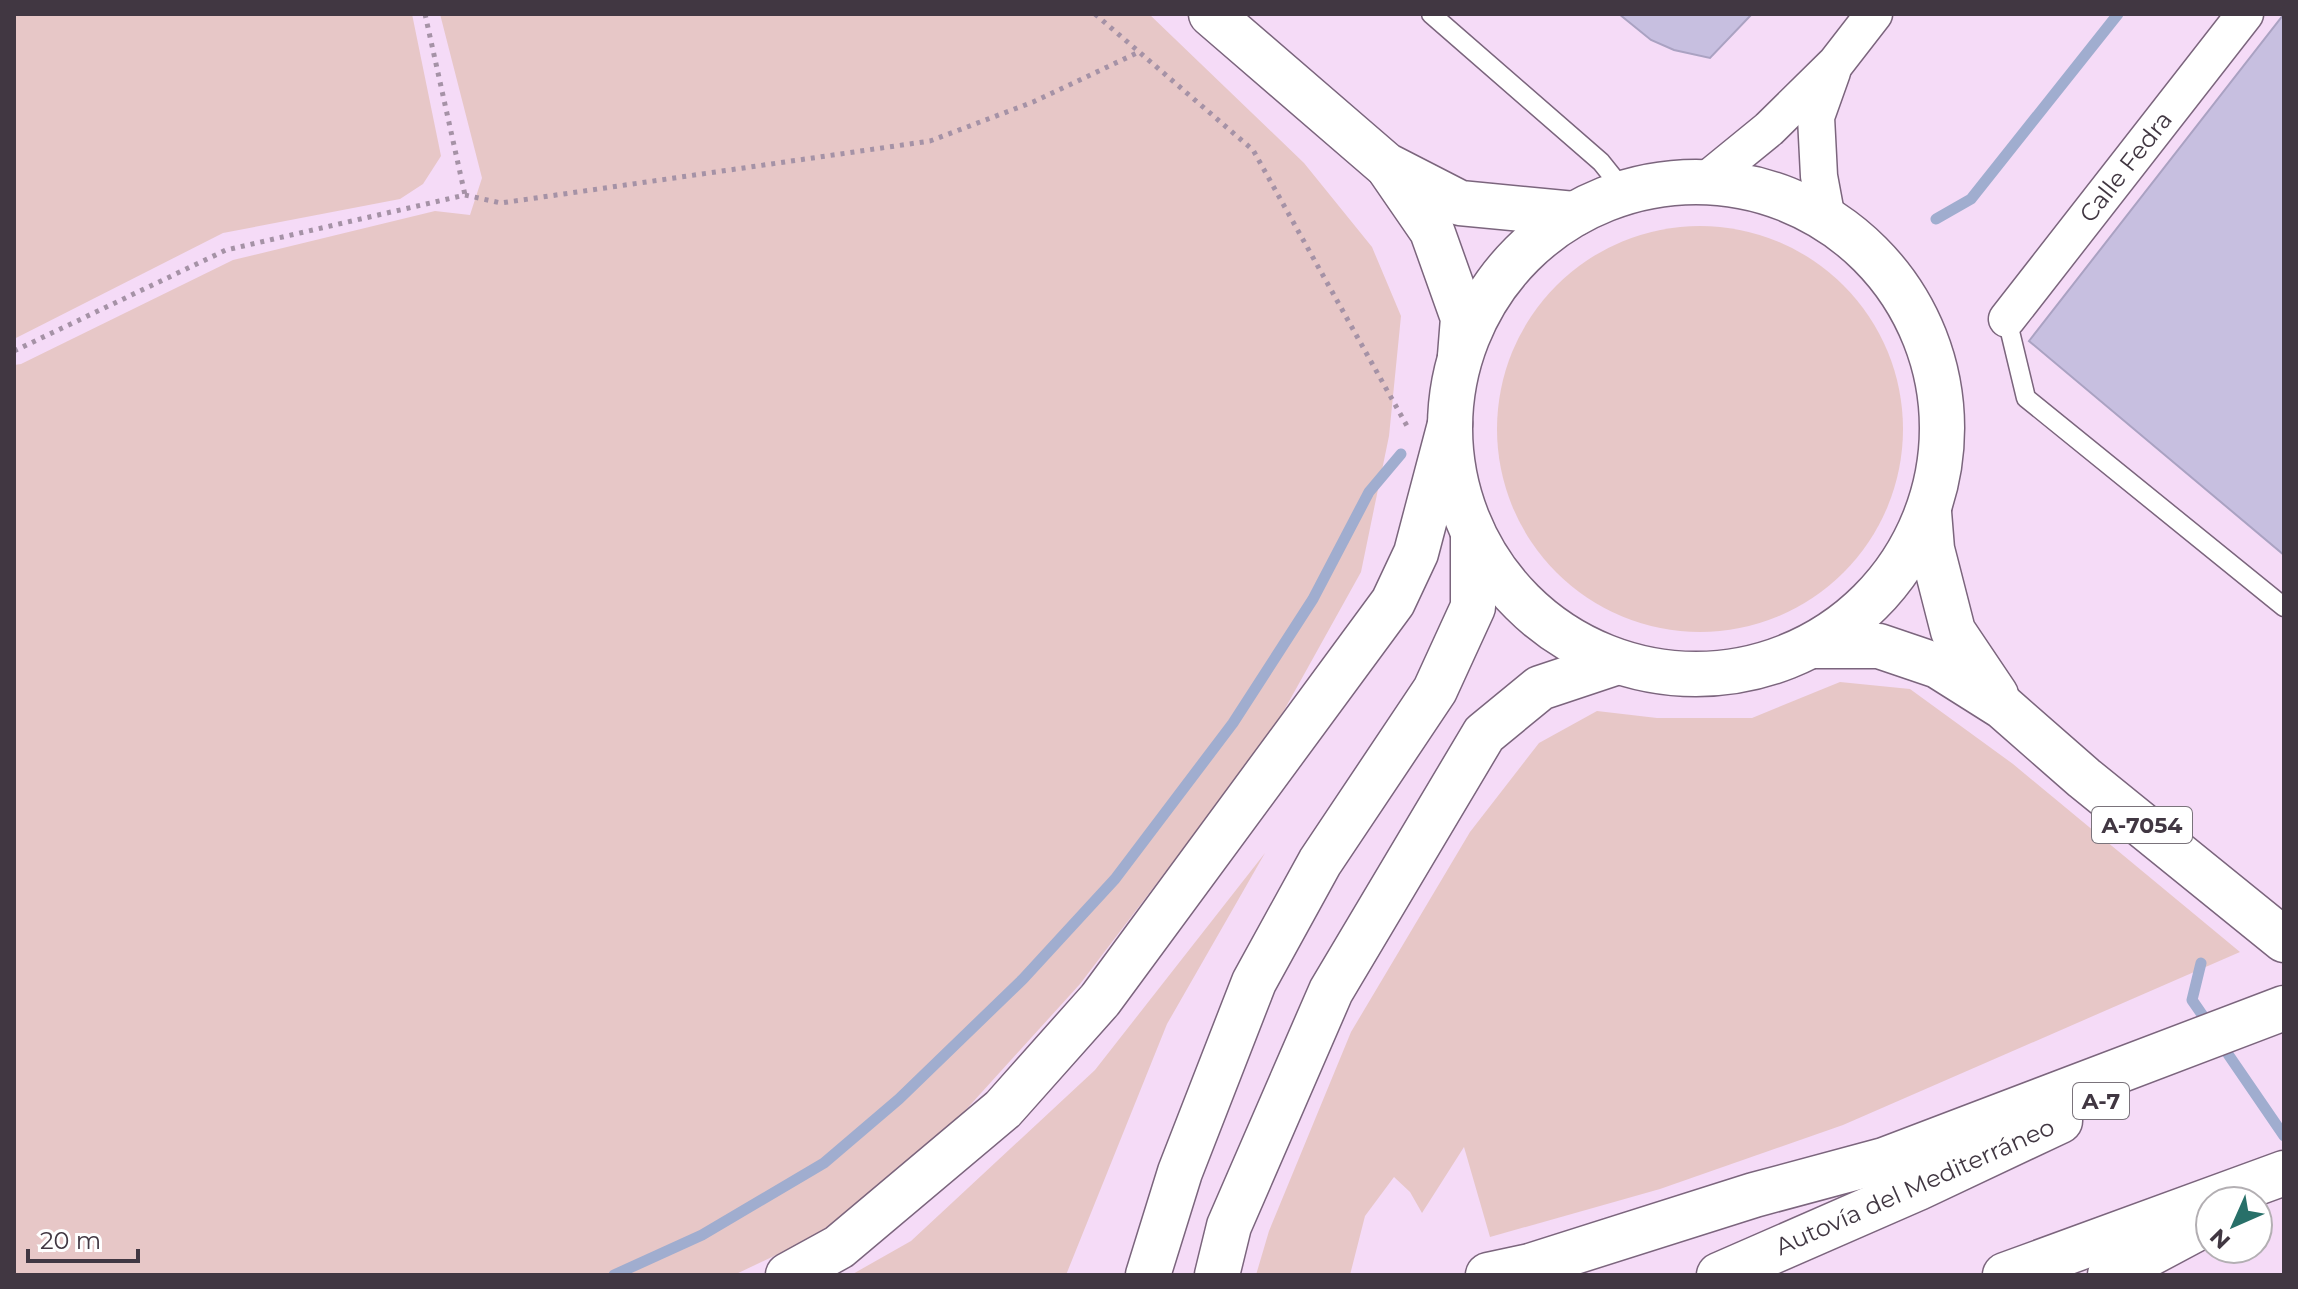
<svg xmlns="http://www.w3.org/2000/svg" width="2298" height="1289" viewBox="0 0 2298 1289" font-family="Montserrat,sans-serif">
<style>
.green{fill:#e7c7c7}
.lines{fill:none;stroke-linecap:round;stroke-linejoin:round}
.stream{stroke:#a0adcf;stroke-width:11}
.building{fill:#c7bfe0;stroke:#aaa2c2;stroke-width:2}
.lane-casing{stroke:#7b657d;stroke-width:21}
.street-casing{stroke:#7b657d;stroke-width:39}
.secondary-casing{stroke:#7b657d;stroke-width:47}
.primary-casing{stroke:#7b657d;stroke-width:47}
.highway-casing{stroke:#7b657d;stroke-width:47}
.path{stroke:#a592a6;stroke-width:5;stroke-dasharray:4 6;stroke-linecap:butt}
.lane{stroke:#fff;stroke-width:18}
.street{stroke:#fff;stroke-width:36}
.secondary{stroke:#fff;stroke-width:44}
.primary{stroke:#fff;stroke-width:44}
.highway{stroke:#fff;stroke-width:44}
.labels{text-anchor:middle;stroke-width:6;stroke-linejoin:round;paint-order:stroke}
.shield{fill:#fff;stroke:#7a737b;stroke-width:2}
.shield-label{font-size:22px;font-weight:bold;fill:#413742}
.street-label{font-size:24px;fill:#413742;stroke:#fff}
</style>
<rect width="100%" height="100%" fill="#f5dbf7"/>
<g class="green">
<polygon points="14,14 412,14 441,156 423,184 400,199 223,233 14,339"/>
<polygon points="440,14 1149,14 1304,163 1372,247 1401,316 1389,436 1361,572 1272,732 1080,984 943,1135 814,1237 734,1275 14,1275 14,365 21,364 233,260 435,211 470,215 482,178"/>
<circle cx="1700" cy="429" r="203"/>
<polygon points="1840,682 1910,689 2013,764 2240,952 1843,1125 1660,1189 1490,1237 1464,1147 1422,1213 1410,1192 1394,1177 1365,1216 1350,1275 1256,1275 1269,1231 1351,1032 1470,832 1539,743 1597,711 1657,718 1752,718"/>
<polygon points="1265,853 1167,1024 1066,1275 851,1275 911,1241 1095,1070"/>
</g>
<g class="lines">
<g class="stream">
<polyline points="1936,219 1971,199 2118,14"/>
<polyline points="2201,963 2192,1000 2210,1026"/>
<polyline points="2219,1041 2284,1136"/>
<polyline points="614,1275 702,1235 824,1163 899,1099 1023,979 1115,879 1233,723 1313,599 1369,492 1401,454"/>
</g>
</g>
<g class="building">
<polygon points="1619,14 1752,14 1710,58 1674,50 1651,40"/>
<polygon points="2284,14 2284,555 2029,341"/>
</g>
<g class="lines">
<g class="lane-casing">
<g id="lane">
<polyline points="1431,14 1601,162 1625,192"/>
<polyline points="2007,319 2026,398 2284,607"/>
</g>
</g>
<g class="street-casing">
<g id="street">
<polyline points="1704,182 1769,129 1836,63 1874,14"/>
<polyline points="1827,219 1819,176 1816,117 1832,72"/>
<polyline points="2007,319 2245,14"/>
</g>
</g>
<g class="secondary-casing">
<g id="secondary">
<polyline points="1211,14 1386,165 1460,203 1574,214"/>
<polyline points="1390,170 1432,231 1463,318 1460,356"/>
</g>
</g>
<g class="primary-casing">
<g id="primary">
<circle cx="1696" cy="428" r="246"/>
<polyline points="1929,512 1932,549 1953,631 1996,695"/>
<polyline points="1814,646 1879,646 1938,666 2003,707 2084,778 2284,940"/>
<polyline points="1148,1275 1180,1172 1254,982 1320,862 1435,690 1473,607 1473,533"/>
<polyline points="1217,1275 1229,1226 1331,991 1484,734 1540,688 1618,662"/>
</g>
</g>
<g class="highway-casing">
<g id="highway">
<polyline points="788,1275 839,1247 1003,1109 1100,1000 1393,602 1416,553 1450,424"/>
<polyline points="1488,1275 1530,1266 1754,1195 1884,1160 2284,1008"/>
<polyline points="1719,1275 1918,1188 2060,1121"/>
<polyline points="2005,1275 2284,1173"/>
<polyline points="2110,1275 2196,1229"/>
</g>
</g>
<g class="path">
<polyline points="425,14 465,195"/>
<polyline points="1095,14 1253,150 1407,426"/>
<polyline points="14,351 226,250 465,195 501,203 930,141 1033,102 1139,52"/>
</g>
<use href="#lane" class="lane"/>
<use href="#street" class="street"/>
<use href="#secondary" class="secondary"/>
<use href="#primary" class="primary"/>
<use href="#highway" class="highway"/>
</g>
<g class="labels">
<g class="shield">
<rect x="2092" y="807" width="100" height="36" rx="6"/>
<rect x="2073" y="1083" width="56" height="36" rx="6"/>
</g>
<g class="shield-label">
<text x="2142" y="833">A-7054</text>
<text x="2101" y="1109">A-7</text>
</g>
<g class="street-label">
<text transform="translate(2126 167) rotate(-52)" y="8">Calle Fedra</text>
<text transform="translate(1915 1187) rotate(-24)" y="8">Autovía del Mediterráneo</text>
</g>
</g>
<rect width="2298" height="1289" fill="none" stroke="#413742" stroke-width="32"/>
<g transform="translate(2234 1225) rotate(225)"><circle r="38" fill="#ffffff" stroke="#b3afb3" stroke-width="2"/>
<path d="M0-6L14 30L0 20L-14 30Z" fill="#287069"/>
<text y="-12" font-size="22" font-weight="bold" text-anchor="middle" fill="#413742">N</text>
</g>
<path d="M28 1249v12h110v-12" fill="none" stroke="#413742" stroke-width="4"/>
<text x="40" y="1249" font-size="24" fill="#413742" stroke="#ffffff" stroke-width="6" paint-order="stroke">20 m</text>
</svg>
